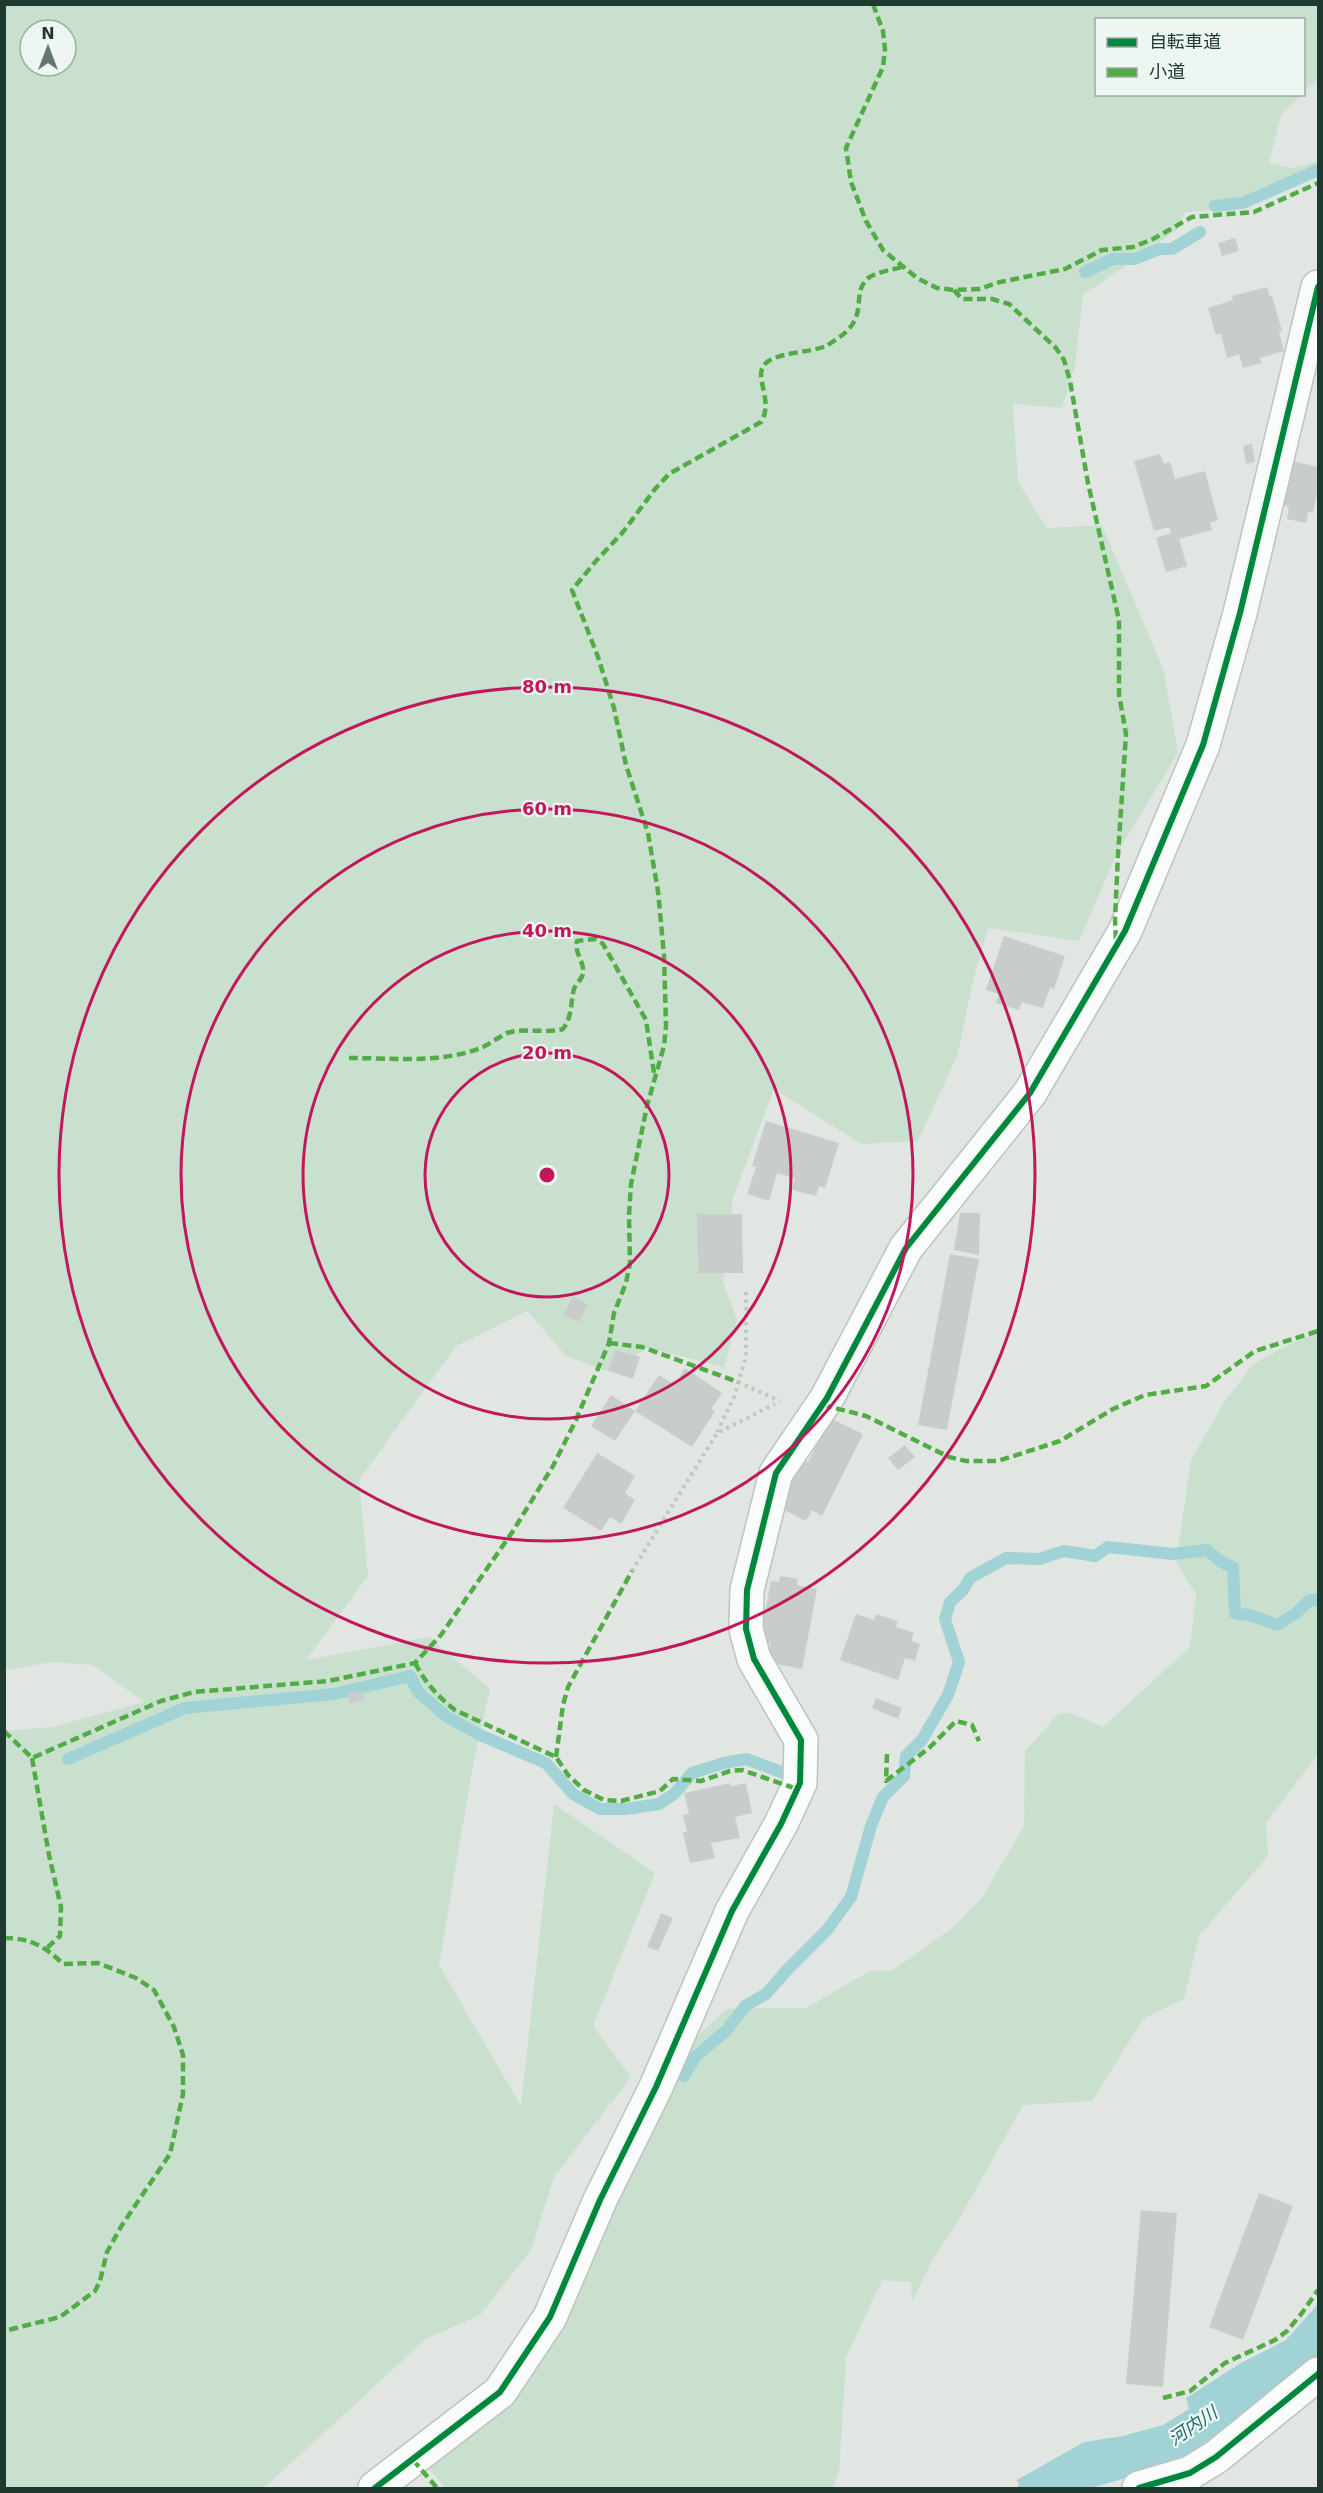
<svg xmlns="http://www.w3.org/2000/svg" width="1323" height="2493" viewBox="0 0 1323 2493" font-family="'DejaVu Sans','Noto Sans JP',sans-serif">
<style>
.green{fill:#c9e0cf;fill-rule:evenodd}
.water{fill:#a1d2d5}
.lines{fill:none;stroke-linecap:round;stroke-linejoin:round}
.stream{stroke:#a1d2d5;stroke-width:12}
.building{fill:#c8cdcb}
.minor-casing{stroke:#bec3c0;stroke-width:36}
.path{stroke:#bec7c4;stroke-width:4;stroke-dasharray:3 4.5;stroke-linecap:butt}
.minor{stroke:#fafbfb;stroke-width:33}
.quiet{stroke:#52ac45;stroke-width:4.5;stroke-dasharray:9 4.5;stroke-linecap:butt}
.cycleway-casing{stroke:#eef6f2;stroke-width:10}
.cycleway{stroke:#00873e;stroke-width:6}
.ring{fill:none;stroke:#c2185b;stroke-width:3}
.labels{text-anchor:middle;stroke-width:4.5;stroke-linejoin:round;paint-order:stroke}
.water-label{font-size:18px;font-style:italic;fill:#1b6b73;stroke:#eef6f2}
.centre{fill:#c2185b;stroke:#eef6f2;stroke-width:3}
.ring-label{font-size:18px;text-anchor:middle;font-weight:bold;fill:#c2185b;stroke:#eef6f2;stroke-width:4.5;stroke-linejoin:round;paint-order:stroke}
</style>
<rect width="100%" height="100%" fill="#e1e6e3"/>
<g class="green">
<path d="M5 5H1318V79L1304 92V20H1096V94L1301 95 1281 115 1269 163 1291 168 1318 162V177L1240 208 1185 212 1177 230 1083 295 1075 367 1062 408 1013 404 1018 482 1047 528 1102 525 1164 671 1178 753 1117 853 1079 941 988 928 972 985 958 1054 918 1141 861 1144 774 1089 733 1198 723 1282 737 1320 724 1367 648 1348 606 1371 566 1356 527 1311 456 1346 359 1480 368 1576 306 1660 429 1637 490 1689 473 1765 439 1965 521 2106 554 1804 655 1873 593 2026 631 2077 554 2177 531 2250 480 2315 426 2339 264 2488H5V1731L52 1727 144 1702 93 1665 52 1662 5 1670ZM30 30H66V66H30Z"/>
<polygon points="1318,1333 1318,1754 1266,1823 1268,1856 1199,1936 1184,1999 1144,2018 1092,2101 1023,2105 957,2223 931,2262 912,2302 911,2282 882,2280 846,2358 839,2472 833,2488 445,2488 426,2465 491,2416 682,2050 727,2009 806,2008 868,1972 893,1970 955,1926 983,1896 1024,1826 1025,1751 1059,1713 1071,1713 1103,1727 1190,1647 1196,1594 1176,1563 1191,1460 1223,1404 1253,1364 1294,1342"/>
</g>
<polygon class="water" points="1318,2304 1318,2359 1257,2407 1172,2465 1091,2488 1016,2488 1019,2485 1017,2480 1084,2442 1123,2436 1163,2425 1189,2409 1186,2398 1241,2363 1286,2340"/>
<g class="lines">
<g class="stream">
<polyline points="1215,206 1243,203 1318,170"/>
<polyline points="1085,272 1113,259 1135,259 1159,249 1172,249 1200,232"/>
<polyline points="68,1759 185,1708 334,1694 410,1676 418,1692 447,1717 482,1736 546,1763 573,1794 600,1809 626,1809 659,1804 674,1794 692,1773 724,1763 746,1759 784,1773"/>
<polyline points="684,2076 696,2056 727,2030 745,2006 766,1994 787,1970 827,1930 851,1897 871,1826 883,1797 904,1776 906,1756 922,1740 948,1695 959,1662 945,1619 950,1602 963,1590 970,1578 1006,1558 1039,1559 1064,1551 1095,1556 1108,1547 1173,1554 1207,1550 1221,1562 1233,1567 1235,1613 1253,1616 1277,1625 1296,1613 1310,1600 1318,1600"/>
</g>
</g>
<g class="building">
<polygon points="1235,238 1239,251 1222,256 1218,243"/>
<polygon points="1267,287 1270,297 1272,296 1282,331 1279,332 1284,351 1260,358 1262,363 1243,368 1239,354 1227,358 1221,334 1216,335 1208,308 1233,300 1232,296"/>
<polygon points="1252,444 1255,462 1246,464 1243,446"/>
<polygon points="1160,454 1164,464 1170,462 1175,479 1205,471 1218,520 1210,523 1212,530 1179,539 1187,566 1166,572 1156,538 1171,533 1169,527 1154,531 1134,461"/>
<polygon points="1289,460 1318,467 1318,488 1313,513 1308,512 1306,523 1287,519 1289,507 1279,505"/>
<polygon points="1004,936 1065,956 1054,989 1050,988 1043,1008 1022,1002 1019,1010 996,1003 999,994 986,990"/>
<polygon points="766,1121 839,1143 825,1188 819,1186 816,1196 792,1190 795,1178 777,1173 769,1201 747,1194 756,1167 752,1166"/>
<polygon points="960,1213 980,1213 979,1255 954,1250"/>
<polygon points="697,1214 742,1214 743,1273 698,1273"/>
<polygon points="950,1254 979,1259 947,1430 918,1425"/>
<polygon points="573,1296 588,1305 579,1322 564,1315"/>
<polygon points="615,1350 640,1357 633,1379 608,1371"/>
<polygon points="685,1368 722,1393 711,1409 715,1411 692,1447 635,1411 615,1441 591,1426 611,1395 635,1411 659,1375 675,1385"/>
<polygon points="830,1418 863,1434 822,1516 812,1510 806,1521 778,1507 802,1459 808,1462"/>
<polygon points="905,1445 915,1457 898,1470 888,1458"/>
<polygon points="597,1453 635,1476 625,1493 635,1500 621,1524 610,1517 601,1531 563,1508"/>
<polygon points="780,1576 798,1579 797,1585 817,1589 802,1669 767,1662 771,1644 759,1642 771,1581 779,1582"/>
<polygon points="856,1614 874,1620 876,1614 898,1621 896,1627 914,1633 911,1641 920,1644 915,1661 905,1658 898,1680 840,1660"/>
<polygon points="361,1690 364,1700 350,1704 348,1693"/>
<polygon points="876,1698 902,1708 898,1719 872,1708"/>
<polygon points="730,1783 731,1786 746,1783 752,1813 735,1817 740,1838 711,1843 715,1858 690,1863 683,1832 687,1832 683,1815 689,1814 684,1793"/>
<polygon points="661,1913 673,1918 658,1951 647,1947"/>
<polygon points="1259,2193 1293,2206 1243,2340 1209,2327"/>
<polygon points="1141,2210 1177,2213 1163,2387 1126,2384"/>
</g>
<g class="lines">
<g class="minor-casing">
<g id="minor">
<polyline points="375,2488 500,2392 550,2317 600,2200 656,2087 732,1911 781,1824 800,1783 801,1740 754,1659 746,1629 747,1590 776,1473 827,1398 906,1248 1030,1093 1125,931 1203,745 1240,613 1318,287"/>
<polyline points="1139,2488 1190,2473 1216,2457 1318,2374"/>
</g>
</g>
<g class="path">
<polyline points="738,1382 780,1401"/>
<polyline points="717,1432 734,1397 746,1357 746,1290"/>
<polyline points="632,1571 717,1433 775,1404"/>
</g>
<use href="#minor" class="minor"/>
<g class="quiet">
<polyline points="873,4 883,31 885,49 883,67 846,148 851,182 866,221 883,250 917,278 937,288 954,290 980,289 1000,282 1065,269 1102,250 1133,247 1153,239 1192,217 1254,212 1318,183"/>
<polyline points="954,290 962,299 992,299 1009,304 1056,348 1064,360 1070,381 1088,483 1119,620 1119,694 1126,734 1118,855 1115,920 1116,942"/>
<path d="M349 1058C392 1058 442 1064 483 1047 491 1043 499 1037 507 1033 525 1027 545 1034 563 1029 573 1015 570 1004 574 989 577 981 585 978 583 968 581 957 575 953 577 941L596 939 603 944 646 1020 654 1073"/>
<polyline points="609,1343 642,1347 738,1382"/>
<polyline points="823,1405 866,1416 949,1457 966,1461 998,1461 1060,1441 1113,1409 1145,1395 1206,1386 1255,1351 1318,1331"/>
<path d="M415 1663C425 1682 438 1697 455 1710L556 1757 568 1775 584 1790 604 1800 621 1801 660 1791 673 1779 701 1781 730 1771 742 1770 797 1789"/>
<path d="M4 1731 32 1758 161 1701 194 1692 328 1681 415 1663 441 1635 513 1531 553 1466 575 1422 609 1343 614 1313 626 1283 630 1263 629 1215 631 1184 647 1106 664 1046 666 1026 664 955 658 891 648 833 626 765 614 708 598 657 572 590 596 561 623 532 655 489 669 474 761 422C774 401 754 378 764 365 774 352 810 353 826 346 831 343 837 339 841 336 869 315 851 295 867 279 875 272 892 270 902 267"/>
<polyline points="887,1754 886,1781 929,1748 956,1721 972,1725 979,1741"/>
<polyline points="556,1757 563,1705 568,1687 632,1571"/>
<polyline points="32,1758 49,1855 61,1907 60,1936 47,1948"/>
<path d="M4 1938C30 1938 45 1946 63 1964L98 1963 136 1978 154 1990 174 2027 183 2055V2094L170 2154 122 2225 107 2252 100 2281 95 2291 60 2317 4 2331"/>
<polyline points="1163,2398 1190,2391 1225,2363 1275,2340 1287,2331 1302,2313 1318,2290"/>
<polyline points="413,2460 437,2488"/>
</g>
<g class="cycleway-casing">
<g id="cycleway">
<polyline points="375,2488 500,2392 550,2317 600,2200 656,2087 732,1911 781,1824 800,1783 801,1740 754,1659 746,1629 747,1590 776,1473 827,1398 906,1248 1030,1093 1125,931 1203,745 1240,613 1318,287"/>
<polyline points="1139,2488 1190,2473 1216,2457 1318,2374"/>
</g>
</g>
<use href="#cycleway" class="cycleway"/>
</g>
<g class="ring">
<circle cx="547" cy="1175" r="122"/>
<circle cx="547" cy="1175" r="244"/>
<circle cx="547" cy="1175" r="366"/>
<circle cx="547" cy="1175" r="488"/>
</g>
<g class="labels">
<g class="water-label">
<text transform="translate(1193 2426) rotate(-34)" y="6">河内川</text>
</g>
</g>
<circle cx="547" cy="1175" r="9" class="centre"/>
<g class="ring-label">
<text x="547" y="693">80 m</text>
<text x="547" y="815">60 m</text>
<text x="547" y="937">40 m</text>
<text x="547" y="1059">20 m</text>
</g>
<rect width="1323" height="2493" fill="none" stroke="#203930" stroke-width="12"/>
<rect x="1095" y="18" width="210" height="78" fill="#eef6f2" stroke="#9caaa4" stroke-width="1.5"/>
<rect x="1107" y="38" width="30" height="9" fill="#00873e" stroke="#9caaa4" stroke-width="1.5"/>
<text x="1149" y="48" font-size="18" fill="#203930">自転車道</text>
<rect x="1107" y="68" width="30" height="9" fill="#52ac45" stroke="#9caaa4" stroke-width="1.5"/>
<text x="1149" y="78" font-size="18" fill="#203930">小道</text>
<g transform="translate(48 48)"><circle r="28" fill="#eef6f2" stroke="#9caaa4" stroke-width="1.5"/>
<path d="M0-4.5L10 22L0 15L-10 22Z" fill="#64766f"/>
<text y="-9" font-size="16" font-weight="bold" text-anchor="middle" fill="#203930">N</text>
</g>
</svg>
